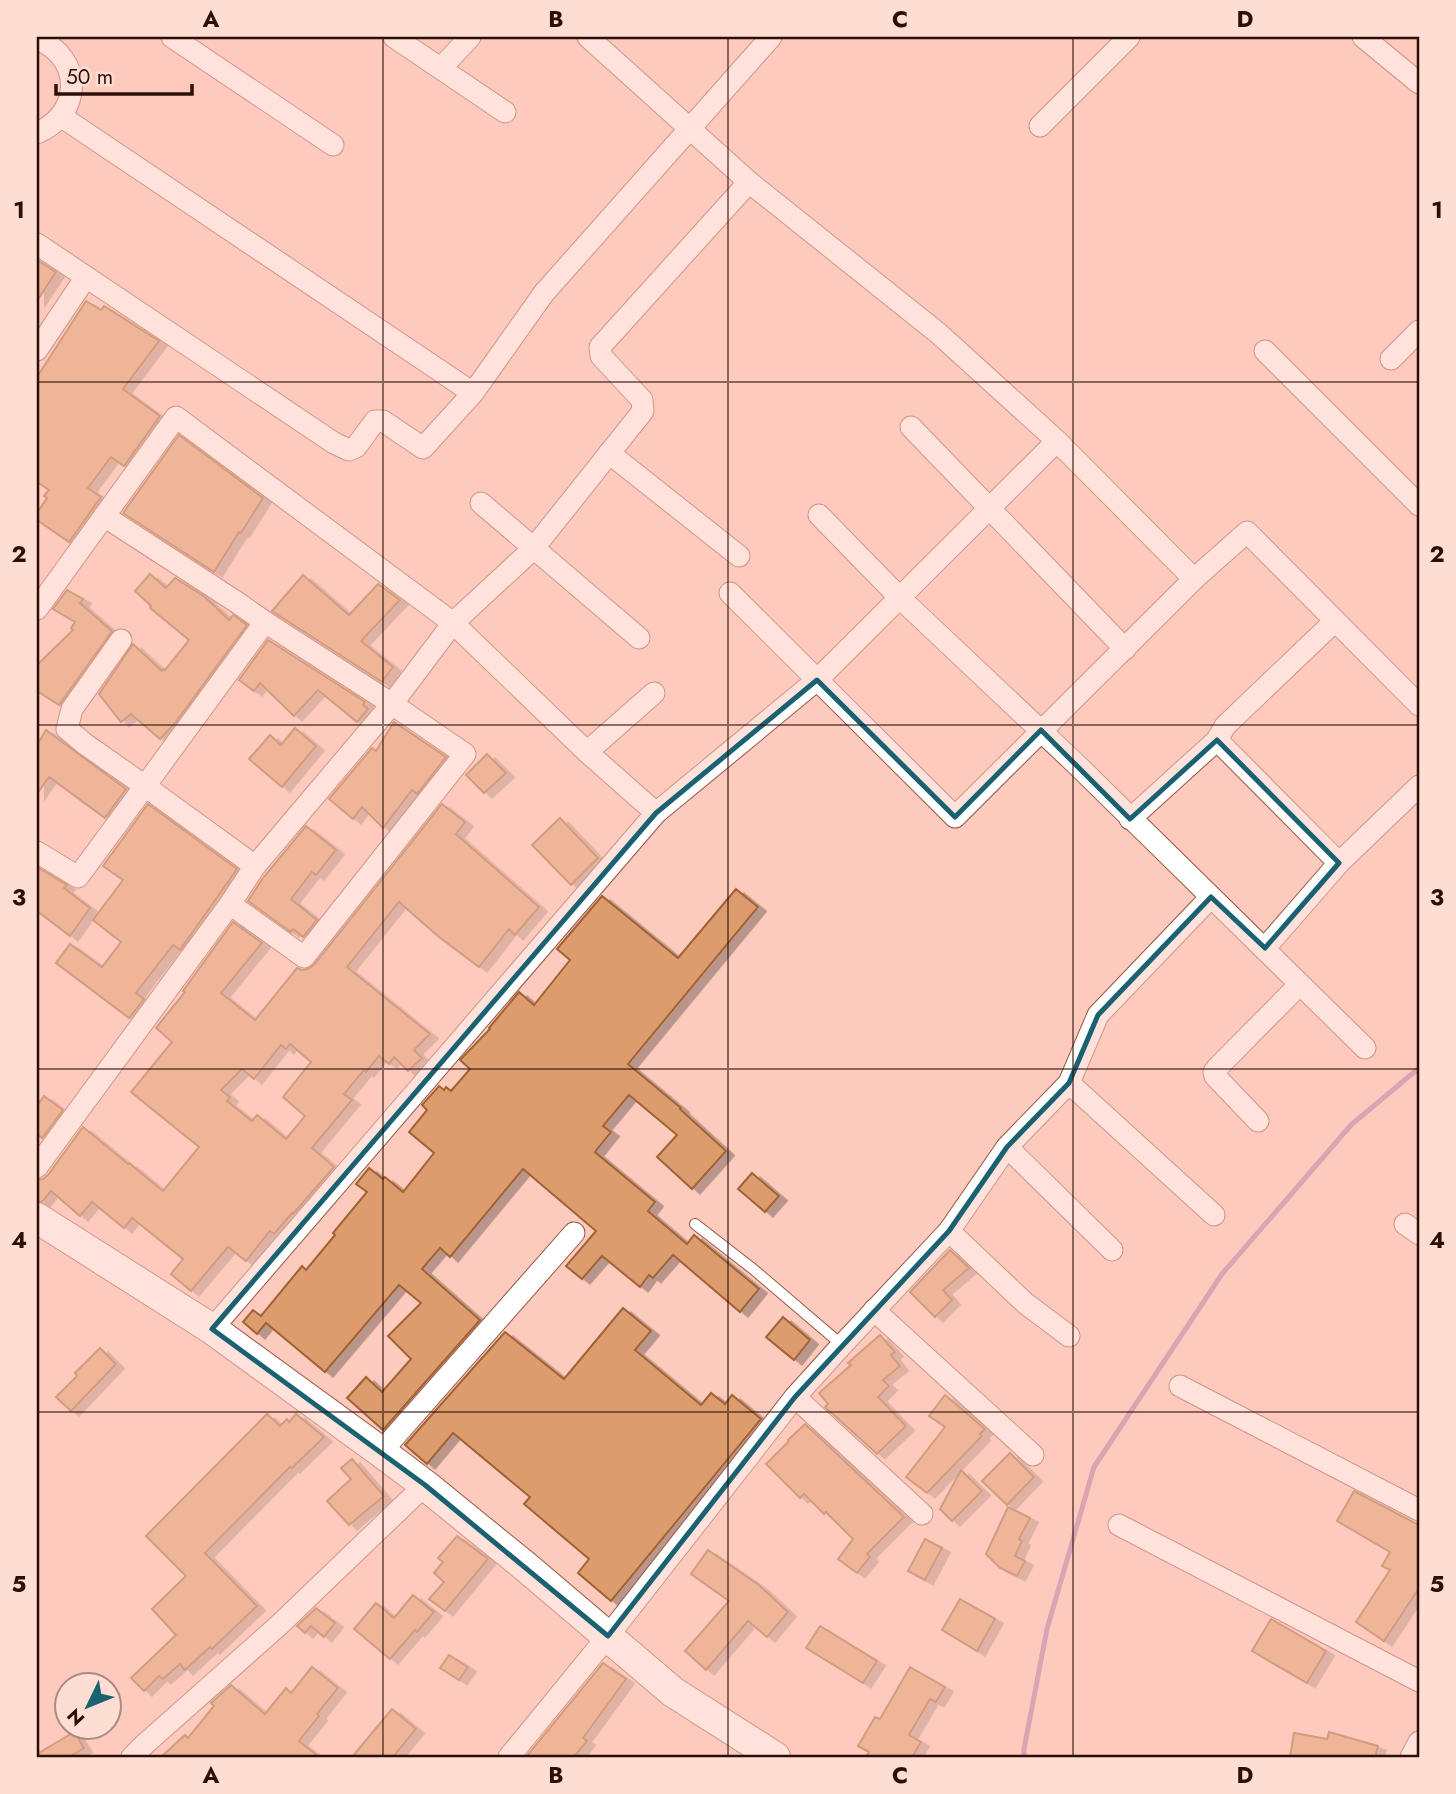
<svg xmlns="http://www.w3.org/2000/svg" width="1456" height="1794" viewBox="0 0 1456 1794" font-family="Jost,sans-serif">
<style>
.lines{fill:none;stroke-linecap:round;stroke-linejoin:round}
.stream{stroke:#b277a4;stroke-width:5}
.building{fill:#dd9c6e;stroke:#9f6335;stroke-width:2;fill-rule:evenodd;filter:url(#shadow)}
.lane-casing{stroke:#9b5441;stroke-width:12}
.street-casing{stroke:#9b5441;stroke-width:23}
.secondary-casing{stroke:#9b5441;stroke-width:32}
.lane{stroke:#fff;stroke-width:10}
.street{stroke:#fff;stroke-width:21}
.secondary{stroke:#fff;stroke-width:30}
.marked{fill:none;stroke:#1a6271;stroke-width:5;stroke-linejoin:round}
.grid{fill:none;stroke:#2c0f08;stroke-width:2;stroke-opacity:0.55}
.neatline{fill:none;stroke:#2c0f08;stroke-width:2.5}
.grid-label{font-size:23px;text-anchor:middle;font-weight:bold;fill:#2c0f08}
</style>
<defs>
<filter id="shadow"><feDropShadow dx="8" dy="4.5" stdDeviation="0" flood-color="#0004"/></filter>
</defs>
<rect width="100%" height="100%" fill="#fdcbbd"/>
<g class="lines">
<polyline class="stream" points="1024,1757 1024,1749 1047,1629 1094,1467 1222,1274 1351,1125 1419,1068"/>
</g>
<g class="building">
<polygon points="37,260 56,272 37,301"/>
<polygon points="86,301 101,310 104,306 159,341 123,389 160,416 124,466 111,457 88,488 101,497 69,542 37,520 37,513 47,498 44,496 49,490 37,482 37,377"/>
<polygon points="179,435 263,498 241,533 239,532 214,572 123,513"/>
<polygon points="150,574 166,588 175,578 205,597 229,620 233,615 247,625 175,723 160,739 131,714 121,722 99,694 133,644 162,671 164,669 165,670 189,640 150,608 151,606 135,591"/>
<polygon points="303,575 349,615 378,584 400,600 361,641 393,667 382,682 272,611"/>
<polygon points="67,590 83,599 80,603 112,631 59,705 37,691 37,665 73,630 71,628 75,622 53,609"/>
<polygon points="268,640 365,702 363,705 368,709 357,722 318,690 294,716 260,683 254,691 239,680"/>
<polygon points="394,722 446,757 417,794 412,790 383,828 362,807 353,819 329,799 372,748 376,751"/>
<polygon points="295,728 316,746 282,787 249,759 270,735 281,745"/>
<polygon points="46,730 126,789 105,818 49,777 37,794 37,745"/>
<polygon points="487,754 506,773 484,793 466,775"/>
<polygon points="148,804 237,869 180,950 173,945 136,993 144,999 129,1018 56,963 70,944 102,967 121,942 93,920 123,880 103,866"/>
<path d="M442 804 465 822 456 834 539 907 515 935 509 929 479 967 439 937 399 902 347 967 430 1034 414 1050 422 1058 408 1071 394 1057 389 1064 379 1056 366 1072 364 1070 344 1094 352 1100 312 1148 334 1167 293 1214 292 1213 274 1234 270 1231 246 1261 228 1247 191 1291 171 1274 183 1259 132 1218 124 1228 92 1202 80 1216 51 1191 42 1202 37 1201V1180L43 1179 48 1175 83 1127 128 1164 129 1163 163 1191 199 1147 131 1092 172 1042 156 1028 185 992 183 991 233 922 262 943 221 993 255 1020 297 968 302 970 308 969 314 965ZM290 1044 311 1062 283 1097 305 1116 286 1139 257 1115 252 1121 227 1101 230 1097 221 1090 242 1069 254 1079 281 1045 286 1049Z"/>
<polygon points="560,818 598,858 571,885 532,845"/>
<polygon points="306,826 336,850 316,875 312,872 291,899 317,920 303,937 293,929 291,932 248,901 263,878"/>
<polygon points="37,867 67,885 64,888 90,908 70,936 37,911"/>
<polygon points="736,889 758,907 628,1064 681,1108 680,1109 726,1151 692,1189 657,1157 677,1135 629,1095 603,1126 611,1132 595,1152 655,1202 648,1211 687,1244 694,1235 759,1289 740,1312 673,1255 653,1278 649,1275 640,1287 602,1256 582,1279 566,1266 596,1231 523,1169 450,1257 440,1248 422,1269 480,1320 383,1430 347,1398 366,1377 382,1392 411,1359 388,1336 421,1303 399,1285 325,1372 266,1323 257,1334 243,1322 253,1310 261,1316 302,1266 306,1270 335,1235 333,1233 367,1192 356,1184 369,1168 383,1179 385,1177 403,1192 434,1153 409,1132 427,1110 422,1105 439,1086 444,1090 446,1087 451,1091 470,1069 460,1060 490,1029 489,1028 519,992 534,1005 570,960 557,949 602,896 678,958"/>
<polygon points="44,1096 63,1110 42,1138 37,1134 37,1106"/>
<polygon points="752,1173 779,1196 765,1212 738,1189"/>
<polygon points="950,1250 969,1268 943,1290 952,1300 935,1317 910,1292"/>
<polygon points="623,1308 651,1331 635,1350 701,1405 711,1393 725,1404 732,1395 761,1419 611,1601 578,1573 589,1559 524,1504 530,1497 453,1433 427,1464 405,1445 505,1332 564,1379"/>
<polygon points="783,1317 810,1340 794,1360 766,1337"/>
<polygon points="880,1335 895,1352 891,1355 900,1366 883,1380 889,1386 878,1397 906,1426 877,1454 825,1407 828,1404 819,1393 851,1365 848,1363"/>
<polygon points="100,1348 116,1364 71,1411 56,1397 77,1376 75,1373"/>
<polygon points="945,1395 985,1429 980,1434 982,1436 927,1493 906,1477 945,1427 929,1416"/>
<polygon points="267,1414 280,1426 287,1419 289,1422 296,1414 324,1437 292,1468 290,1467 205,1553 257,1606 212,1649 210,1647 185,1670 180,1664 163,1679 159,1676 144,1691 131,1678 176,1635 152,1609 186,1576 146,1536"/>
<polygon points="805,1424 904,1517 867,1554 870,1557 857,1573 838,1559 853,1539 826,1512 824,1514 804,1494 800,1498 766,1464 789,1441 788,1440"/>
<polygon points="1010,1453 1034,1477 1007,1505 982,1481"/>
<polygon points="352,1459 384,1496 349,1525 327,1501 351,1479 341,1468"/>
<polygon points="961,1470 982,1491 952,1521 940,1509"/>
<polygon points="1354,1491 1419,1525 1419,1588 1384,1641 1356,1622 1390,1570 1382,1566 1390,1552 1337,1521"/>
<polygon points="1008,1507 1030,1518 1019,1539 1022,1541 1015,1556 1025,1561 1017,1576 1000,1568 986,1554"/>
<polygon points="457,1536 488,1559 445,1611 429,1599 444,1582 434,1573 443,1562 438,1558"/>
<polygon points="925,1539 942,1548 925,1580 908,1571"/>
<polygon points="708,1550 759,1585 788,1612 767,1637 748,1621 706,1670 685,1651 729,1601 691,1574"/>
<polygon points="413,1595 434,1612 417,1632 415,1630 390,1659 354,1629 376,1603 394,1618"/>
<polygon points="960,1599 995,1619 977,1651 942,1630"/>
<polygon points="316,1608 335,1623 324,1637 311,1626 305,1633 297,1626"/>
<polygon points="1271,1619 1326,1651 1307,1683 1252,1651"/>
<polygon points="820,1626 877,1661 863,1683 806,1648"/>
<polygon points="449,1655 468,1667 459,1680 440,1668"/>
<polygon points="603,1663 626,1679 583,1738 587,1741 574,1757 526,1757"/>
<polygon points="312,1667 338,1688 317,1714 319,1716 299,1741 319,1757 161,1757 185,1735 188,1738 214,1706 211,1703 231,1685 265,1714 286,1688 291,1693"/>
<polygon points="910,1667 945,1687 936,1702 930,1699 909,1735 921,1742 912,1757 866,1757 869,1752 858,1746 875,1717 880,1719"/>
<polygon points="392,1709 416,1729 393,1757 352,1757"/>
<polygon points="74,1732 84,1748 69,1757 37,1757 37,1754"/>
<polygon points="1329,1732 1378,1746 1375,1757 1290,1757 1294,1733 1327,1739"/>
</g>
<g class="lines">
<g class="lane-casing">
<polyline id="lane" points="695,1224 753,1269 842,1345"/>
</g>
<g class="street-casing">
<g id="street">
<polyline points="172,37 333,145"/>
<polyline points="394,37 505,112"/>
<polyline points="1363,37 1419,83"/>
<path d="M37 39C84 58 82 114 37 133"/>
<polyline points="441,68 470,37"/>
<polyline points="1040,126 1129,37"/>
<polyline points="37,244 334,443 349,450 356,447 375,421 383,421 423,448 473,393 62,117"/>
<polyline points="37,350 86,277"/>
<polyline points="1265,351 1419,505"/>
<polyline points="1391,359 1419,331"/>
<polyline points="473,393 544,293 771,37"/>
<polyline points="911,427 1125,649"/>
<polyline points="609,453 739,556"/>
<polyline points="481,503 639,638"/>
<polyline points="819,515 900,598 1075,763 1365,1048"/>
<polyline points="104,516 238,603 265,622 392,704 465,754 304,957 230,904"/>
<polyline points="1194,579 1247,532 1419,705"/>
<polyline points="730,593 955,817 1194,579 1057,441"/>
<polyline points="37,609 176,417 453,623 587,752 656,813 212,1329"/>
<polyline points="121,640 72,709 67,729 85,744 145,786 265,622"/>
<polyline points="1217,740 1339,863"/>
<polyline points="587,752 654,693"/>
<polyline points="656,813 817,680 1057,441 938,333 749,182"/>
<polyline points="1130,819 1217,740 1225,726 1335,621"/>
<polyline points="37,852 78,877 145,786 255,866"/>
<polyline points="1265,948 1339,863 1419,786"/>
<polyline points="1069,1083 1214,1215"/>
<polyline points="1258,1121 1215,1076 1214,1072 1217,1068 1299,985"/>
<polyline points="1007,1147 1112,1250"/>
<polyline points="37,1167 230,904 255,866 392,704 453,623 533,549 643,411 642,400 601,356 600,347 749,182 588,37"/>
<polyline points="1405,1224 1419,1234"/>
<polyline points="949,1231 1025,1303 1069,1336"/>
<polyline points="874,1310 1033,1455"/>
<polyline points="1180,1386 1419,1510"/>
<polyline points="795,1397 922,1514"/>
<polyline points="381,1452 574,1233"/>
<polyline points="1119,1525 1419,1681"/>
<polyline points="132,1757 145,1744 278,1626 425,1485"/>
<polyline points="509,1757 608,1636 795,1397 842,1345 949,1231 1007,1147 1069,1083 1098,1015 1211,897"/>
<polyline points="1411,1757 1419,1742"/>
</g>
</g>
<g class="secondary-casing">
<polyline id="secondary" points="37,1218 212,1329 381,1452 425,1485 526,1567 673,1692 775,1757"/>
</g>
<use href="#lane" class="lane"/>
<use href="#street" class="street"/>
<use href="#secondary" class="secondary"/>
</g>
<path d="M0 0H1456V1794H0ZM817 680 955 817 1041 730 1130 819 1217 740 1339 863 1265 948 1211 897 1098 1015 1069 1083 1007 1147 949 1231 795 1397 608 1636 425 1485 212 1329 656 813Z" fill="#fdcbbd" fill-opacity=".55" fill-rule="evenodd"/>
<path class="marked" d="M817 680 955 817 1041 730 1130 819 1217 740 1339 863 1265 948 1211 897 1098 1015 1069 1083 1007 1147 949 1231 795 1397 608 1636 425 1485 212 1329 656 813Z"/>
<path class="grid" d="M383 37V1757M728 37V1757M1073 37V1757M37 382H1419M37 725H1419M37 1069H1419M37 1412H1419"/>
<rect width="1456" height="1794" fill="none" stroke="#feddd3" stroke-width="77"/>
<g transform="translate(88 1706) rotate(227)"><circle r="33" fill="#feddd3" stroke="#aa8b82" stroke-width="2"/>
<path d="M0-5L12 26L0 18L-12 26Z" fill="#1a6271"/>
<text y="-10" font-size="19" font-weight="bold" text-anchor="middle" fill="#2c0f08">N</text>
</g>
<path d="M56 84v10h136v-10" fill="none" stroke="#2c0f08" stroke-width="3.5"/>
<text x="66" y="84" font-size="21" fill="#2c0f08" stroke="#feddd3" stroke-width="5" paint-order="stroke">50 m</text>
<rect x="38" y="38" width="1380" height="1718" class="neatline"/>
<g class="grid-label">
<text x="211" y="27">A</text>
<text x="556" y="27">B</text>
<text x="900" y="27">C</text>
<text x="1245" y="27">D</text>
<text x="19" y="218">1</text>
<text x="1437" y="218">1</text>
<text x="19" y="562">2</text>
<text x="1437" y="562">2</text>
<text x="19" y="905">3</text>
<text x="1437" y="905">3</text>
<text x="19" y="1248">4</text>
<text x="1437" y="1248">4</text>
<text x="19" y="1592">5</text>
<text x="1437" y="1592">5</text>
<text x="211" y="1783">A</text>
<text x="556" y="1783">B</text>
<text x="900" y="1783">C</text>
<text x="1245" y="1783">D</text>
</g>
</svg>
